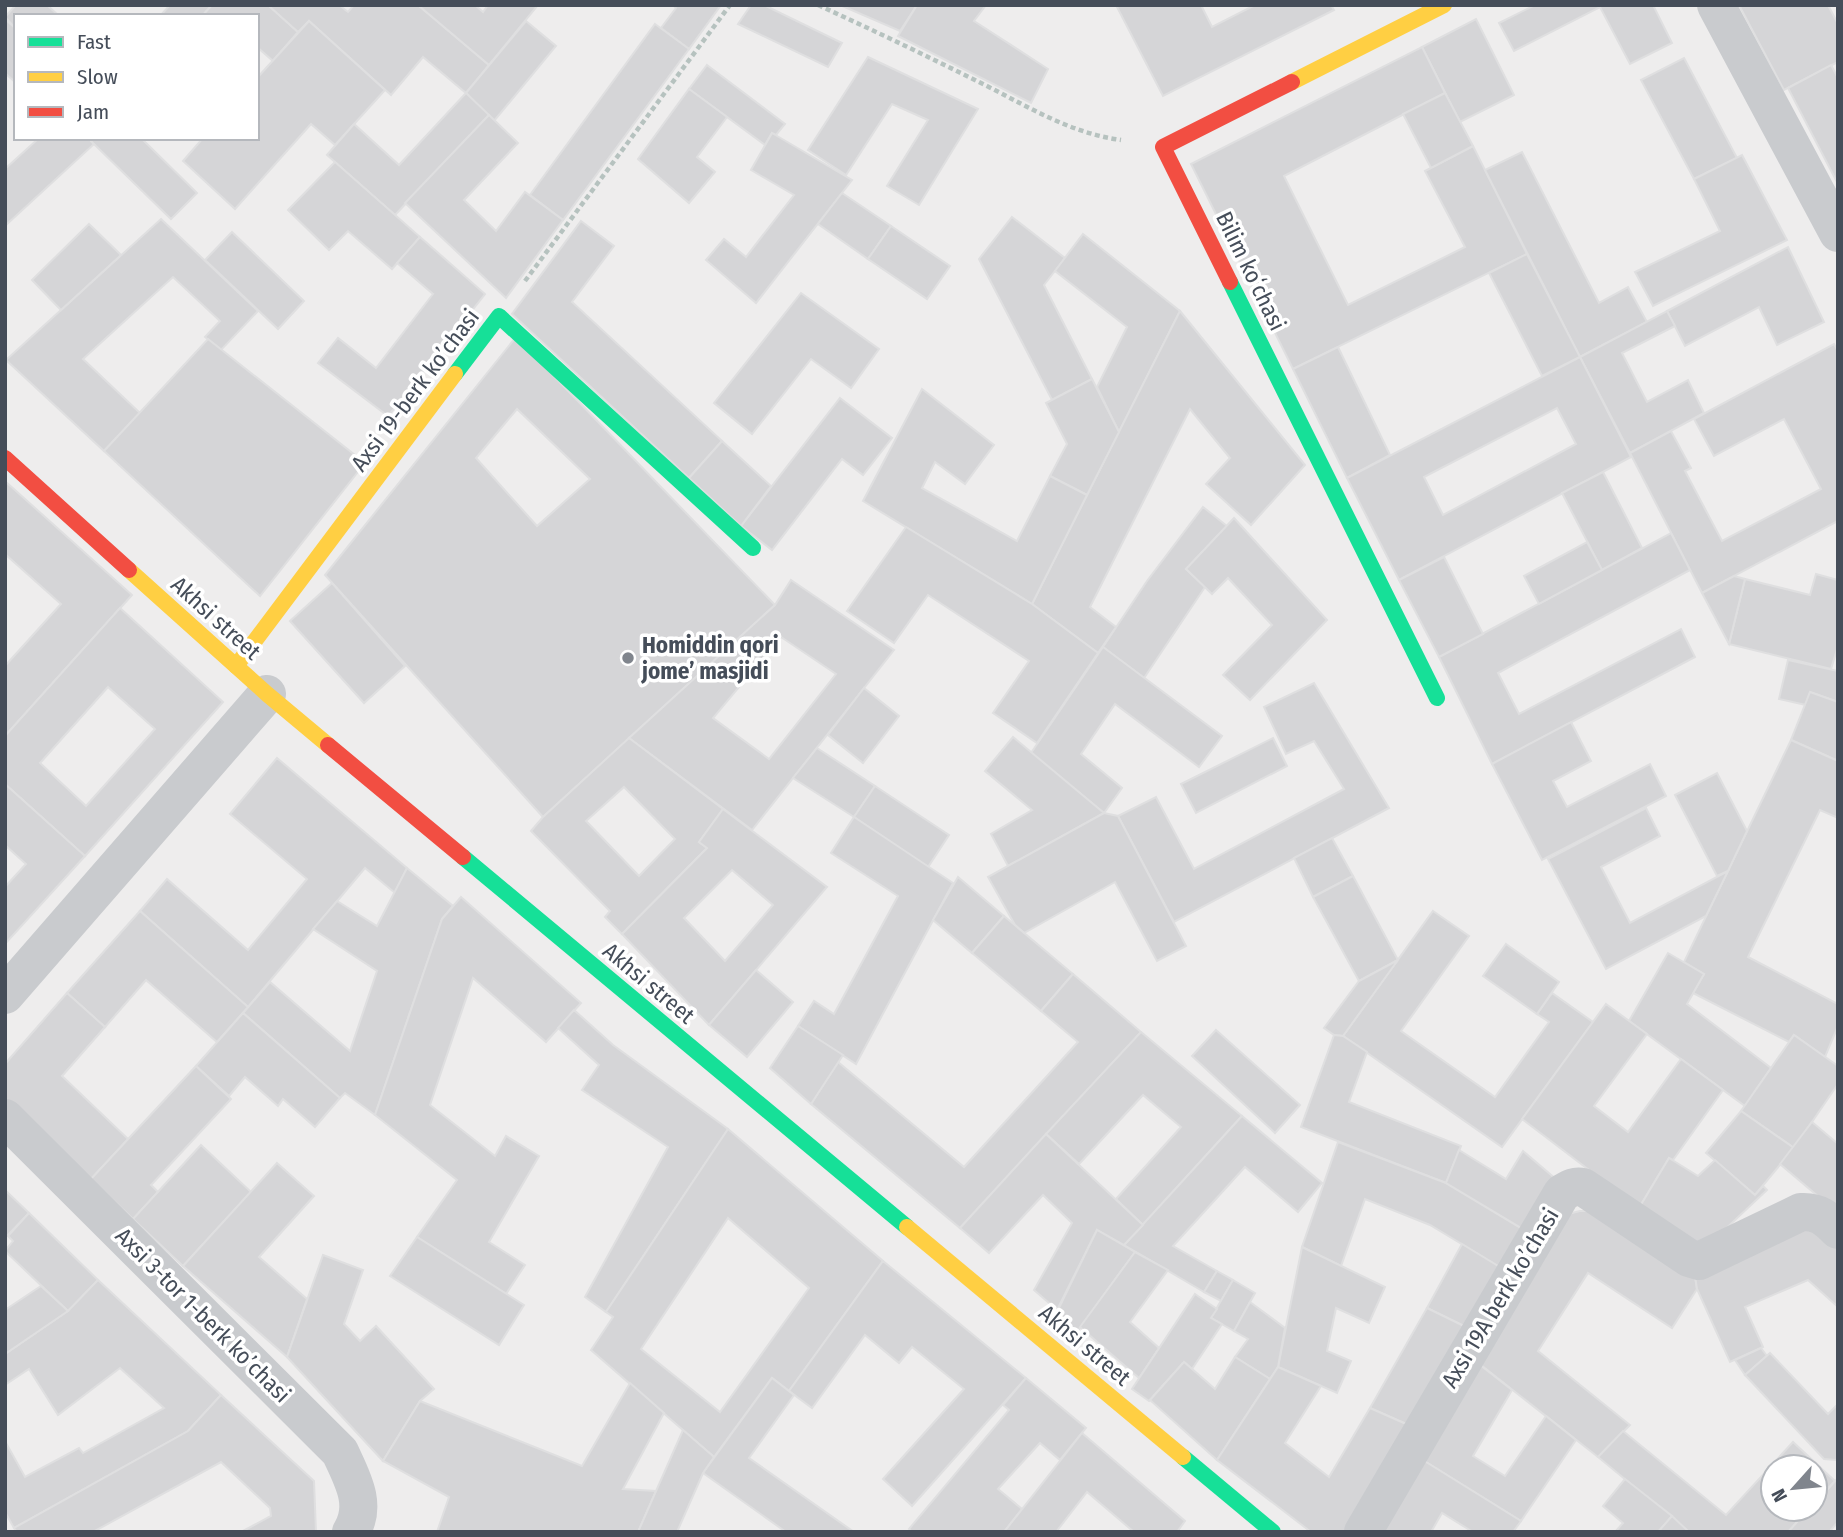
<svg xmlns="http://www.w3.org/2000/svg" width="1843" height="1537" viewBox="0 0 1843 1537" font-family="'Fira Sans Condensed',sans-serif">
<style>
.building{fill:#d5d5d7;stroke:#dfdfe0;stroke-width:2;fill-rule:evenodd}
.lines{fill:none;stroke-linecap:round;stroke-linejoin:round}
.path{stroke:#b6c2bf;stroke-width:4.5;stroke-dasharray:5 3.5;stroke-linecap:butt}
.street{stroke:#c9cbce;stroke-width:38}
.fast{stroke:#16e098;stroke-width:16}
.slow{stroke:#ffcf43;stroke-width:16}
.jam{stroke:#f24e42;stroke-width:16}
.poi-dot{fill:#80858d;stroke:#fff;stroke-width:2.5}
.labels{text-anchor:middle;stroke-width:7;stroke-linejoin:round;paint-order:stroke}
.street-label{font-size:23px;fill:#454d59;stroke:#fff}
.poi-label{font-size:23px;font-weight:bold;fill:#454d59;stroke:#fff;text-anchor:start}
</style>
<rect width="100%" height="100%" fill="#eeeded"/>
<g class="building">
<polygon points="16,5 47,5 59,16 16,16 16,29 5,17"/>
<polygon points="170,5 212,5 202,16 160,16"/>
<polygon points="212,5 268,5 298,32 273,61 257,47 257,16 202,16"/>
<polygon points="268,5 339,5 348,12 354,5 418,5 489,65 466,93 423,57 391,95 309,21 298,32"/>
<polygon points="418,5 475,5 483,12 488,5 538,5 489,65"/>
<polygon points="673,5 721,5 689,49 661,28 676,8"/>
<polygon points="751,5 764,5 842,43 828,67 738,24"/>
<polygon points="840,5 917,5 900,31"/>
<polygon points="917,5 986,5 974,21 1048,69 1031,103 898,36"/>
<polygon points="1116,5 1201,5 1212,27 1255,5 1331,5 1334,10 1163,96"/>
<polygon points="1535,5 1653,5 1672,43 1630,64 1600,7 1514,51 1499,23"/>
<polygon points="1739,5 1828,5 1838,24 1838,62 1784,90"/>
<polygon points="5,19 16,29 16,83 5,73"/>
<polygon points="1476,19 1514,95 1460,122 1422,47"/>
<polygon points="309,21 385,90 335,145 311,124 235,209 183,161 203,138 257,138 257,78"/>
<polygon points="526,21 556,46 494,121 466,93"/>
<polygon points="655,24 689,49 563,220 530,195"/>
<polygon points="1422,47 1445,93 1284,176 1348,305 1465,247 1425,171 1473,146 1527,254 1293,369 1191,164"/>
<polygon points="868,57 978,109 919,205 887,186 928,120 892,104 846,175 808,150"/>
<polygon points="1684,58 1737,158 1694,179 1641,80"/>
<polygon points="707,65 785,124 776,135 772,133 765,145 689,89"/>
<polygon points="1831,65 1838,78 1838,184 1788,88"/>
<polygon points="689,89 727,117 697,157 715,172 689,203 638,159"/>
<polygon points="466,93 489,115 395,215 327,155 354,124 399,165"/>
<polygon points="1445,93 1473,146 1431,168 1403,114"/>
<polygon points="489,115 518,143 464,200 496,231 525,192 563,220 506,298 405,203"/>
<polygon points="772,133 852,180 756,303 706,260 724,239 746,257 794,195 751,170"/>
<polygon points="39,138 93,138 91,141 94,144 6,225 5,169"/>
<polygon points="93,138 141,138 197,193 171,219 94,144 91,141"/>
<polygon points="1522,152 1599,303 1628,287 1647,322 1580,357 1485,170"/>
<polygon points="1742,155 1787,240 1653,306 1635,272 1720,231 1694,179"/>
<polygon points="335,162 420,237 392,269 348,231 329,250 288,210"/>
<polygon points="842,193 891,226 868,259 818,224"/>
<polygon points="1012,217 1065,258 1044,285 1092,379 1052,400 979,259"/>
<polygon points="161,219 258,311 221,350 205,337 220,321 173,277 83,359 140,413 104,451 6,360"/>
<polygon points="581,221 614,246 572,302 722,441 689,478 512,314"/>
<polygon points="89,224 121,255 61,310 32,280"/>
<polygon points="891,226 950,266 927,299 868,259"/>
<polygon points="232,232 304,301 278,329 205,260"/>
<polygon points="1083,234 1180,311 1119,432 1097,387 1127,327 1055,271"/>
<polygon points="420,237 485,294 388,416 318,363 338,338 376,368 433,294 397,263"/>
<polygon points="1788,247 1824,322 1777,345 1759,307 1685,346 1667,311"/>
<polygon points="1527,254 1580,357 1542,376 1489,273"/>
<polygon points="801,293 879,349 851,388 811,359 752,434 714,403"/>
<polygon points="1180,311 1305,465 1251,525 1206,484 1230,458 1190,409 1090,607 1116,627 1098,653 1032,604"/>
<polygon points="1667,311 1675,326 1622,353 1647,402 1688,380 1704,413 1630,453 1580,357"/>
<path d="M516 337 775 605 543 817 325 575ZM517 409 590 479 537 526 476 458Z"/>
<polygon points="208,339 365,463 260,596 104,451"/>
<polygon points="1834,344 1838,351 1838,521 1702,593 1630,453 1671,431 1691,468 1685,471 1722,541 1821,489 1784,419 1714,456 1694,419"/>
<polygon points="1338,347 1390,455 1347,478 1293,369"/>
<path d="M1580 357 1631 457 1399 580 1347 478ZM1557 408 1576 444 1443 515 1424 477Z"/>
<polygon points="1092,379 1119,432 1087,495 1050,476 1067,444 1046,403"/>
<polygon points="922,389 994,445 965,484 935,462 922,488 1017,541 1050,476 1087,495 1032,604 863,501"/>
<polygon points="840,398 892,438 863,475 842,459 772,550 741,526"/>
<polygon points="722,441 771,486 741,526 689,478"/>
<polygon points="1603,472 1642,548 1602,570 1562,493"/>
<polygon points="6,482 132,595 5,736 5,666 61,604 5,554"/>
<polygon points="1203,507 1227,526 1186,569 1205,587 1144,678 1103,647 1147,581"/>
<polygon points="1234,518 1327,620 1250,700 1223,675 1272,625 1228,578 1212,594 1186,569"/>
<polygon points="906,527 1032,604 1098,653 1037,743 993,713 1029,661 928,595 894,643 847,611"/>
<polygon points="1671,533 1690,570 1498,673 1519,714 1681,629 1695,657 1492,764 1439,657"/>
<polygon points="1587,542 1602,570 1539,604 1524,576"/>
<polygon points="1444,557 1483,634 1439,657 1399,580"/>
<polygon points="1816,574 1838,580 1838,646 1831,669 1729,644 1745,579 1810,595"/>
<polygon points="1734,576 1745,579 1729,644 1702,593"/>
<path d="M791 580 894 650 752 830 629 738 775 605ZM781 637 836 674 769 759 713 718Z"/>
<polygon points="332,583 405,666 364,703 290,621"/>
<path d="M120 608 223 702 85 856 5 784V736ZM108 687 155 729 86 806 40 763Z"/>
<polygon points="1103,647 1222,736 1199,767 1115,704 1081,754 1122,788 1104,813 1031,753"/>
<polygon points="1788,660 1838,671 1838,702 1810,692 1806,705 1779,699"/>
<polygon points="1314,683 1389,808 1174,922 1118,816 1156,797 1194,869 1344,789 1314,741 1286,754 1264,707"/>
<polygon points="864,688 899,716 863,763 828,735"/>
<polygon points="1810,692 1838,702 1838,761 1791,740"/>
<polygon points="1571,722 1591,761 1553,781 1567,807 1650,764 1666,796 1542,860 1492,764"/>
<polygon points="1013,737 1104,813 1008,866 991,834 1032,810 985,771"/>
<path d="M629 738 723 809 699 842 707 848 622 934 605 917 610 911 531 831 543 817ZM624 787 675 839 639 876 586 821Z"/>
<polygon points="1273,738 1287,766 1196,813 1181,784"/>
<polygon points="1791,740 1838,761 1838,818 1820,810 1748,957 1838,1004 1838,1026 1825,1057 1794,1035 1789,1042 1693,993 1704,974 1684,962"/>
<polygon points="817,748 875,786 854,817 793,778"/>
<polygon points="277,758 407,868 395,893 365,868 248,1007 140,911 167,879 248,950 307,879 230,814"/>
<polygon points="1717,773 1747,831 1728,871 1717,876 1675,795"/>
<polygon points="5,784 85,856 5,944 5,887 26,864 5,845"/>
<polygon points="875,786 949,835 928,867 854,817"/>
<polygon points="1646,808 1660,836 1601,867 1630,923 1728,871 1706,916 1606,969 1548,859"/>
<path d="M723 809 827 887 709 1025 622 934 707 848 699 842ZM732 870 773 905 725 961 684 918Z"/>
<polygon points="1104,813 1118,816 1186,946 1157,961 1115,882 1024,933 1015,925 988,877"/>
<polygon points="854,817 953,883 856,1064 798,1026 814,1001 834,1014 898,896 831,853"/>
<polygon points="1332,838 1353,876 1313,897 1294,858"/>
<polygon points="407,868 453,906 442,919 375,1115 345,1093 340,1098 243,1013 270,982 350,1051 377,971 313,929 337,901 377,926"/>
<polygon points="1353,876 1398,960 1359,981 1313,897"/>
<polygon points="958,877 1004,916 972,953 933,920"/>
<polygon points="461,897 581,1003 546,1042 473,978 430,1105 495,1156 506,1136 539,1156 489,1242 525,1265 506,1294 417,1237 457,1180 375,1115 442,919"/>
<polygon points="140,911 248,1007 217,1042 146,980 105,1027 67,993"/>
<polygon points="1433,911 1469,936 1401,1031 1495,1097 1549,1022 1537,1014 1552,993 1593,1022 1502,1147 1343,1036"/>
<polygon points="1004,916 1073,974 1041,1011 972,953"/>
<polygon points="1506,944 1559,982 1537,1014 1483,976"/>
<polygon points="1668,953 1704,974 1687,1004 1771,1068 1745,1106 1629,1021"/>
<polygon points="1398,960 1343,1036 1334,1035 1324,1028 1359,981"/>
<polygon points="756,970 793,1002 747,1057 709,1025"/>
<polygon points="1073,974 1141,1032 960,1228 811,1104 838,1062 964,1167 1078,1042 1041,1011"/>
<polygon points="67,993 105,1027 62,1076 128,1139 91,1179 5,1098 5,1064"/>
<polygon points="1606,1004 1647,1034 1594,1106 1628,1132 1681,1059 1723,1090 1673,1160 1669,1158 1639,1208 1522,1119"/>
<polygon points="574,1010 613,1045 728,1129 606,1312 585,1297 668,1147 582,1090 599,1065 558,1028"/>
<polygon points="243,1013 340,1098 315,1127 283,1099 278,1106 245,1077 229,1096 196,1066"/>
<polygon points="798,1026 843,1055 811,1104 770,1068"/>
<polygon points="1216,1030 1300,1105 1275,1133 1192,1056"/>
<polygon points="1141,1032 1242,1116 1143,1225 1116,1199 1181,1127 1143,1095 1079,1164 1046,1134"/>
<polygon points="1334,1035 1343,1036 1367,1052 1349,1102 1461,1146 1446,1183 1301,1127"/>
<polygon points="1794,1035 1838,1066 1838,1084 1794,1148 1741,1111"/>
<polygon points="196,1066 231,1099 151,1185 158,1192 133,1219 91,1179"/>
<polygon points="1741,1111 1794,1148 1755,1195 1706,1153"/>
<polygon points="1242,1116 1322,1183 1298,1212 1245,1167 1173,1246 1217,1271 1204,1292 1124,1245"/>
<polygon points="1812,1122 1838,1144 1838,1213 1780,1164"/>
<path d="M728 1129 883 1261 789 1391 772 1378 714 1457 591 1350 613 1317 606 1312ZM728 1218 809 1288 720 1412 641 1349Z"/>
<polygon points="1046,1134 1143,1225 1124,1245 1097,1230 1057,1310 1034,1290 1072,1223 1043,1195 989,1253 960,1228"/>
<polygon points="1338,1142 1446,1183 1526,1231 1503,1269 1430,1225 1365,1199 1341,1266 1302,1247"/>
<polygon points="201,1145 251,1192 183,1266 133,1219"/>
<polygon points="1459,1150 1506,1179 1523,1151 1557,1180 1526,1231 1446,1183"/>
<polygon points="1669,1158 1698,1176 1715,1160 1755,1195 1763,1186 1767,1190 1704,1249 1639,1208"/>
<polygon points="277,1163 314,1196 259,1257 307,1299 287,1357 183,1266"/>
<polygon points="5,1190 29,1213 5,1238"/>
<polygon points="1580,1211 1592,1211 1695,1276 1697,1289 1672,1328 1588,1273 1538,1351 1630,1425 1598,1457 1472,1358 1568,1214"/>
<polygon points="29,1213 98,1280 68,1311 5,1251 13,1241 8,1236"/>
<polygon points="1808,1227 1838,1247 1838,1307 1808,1280 1745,1307 1763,1347 1730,1362 1697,1289 1695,1276"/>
<polygon points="1097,1230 1135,1252 1077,1332 1056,1314"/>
<polygon points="417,1237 524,1305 499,1345 390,1276"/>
<polygon points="1462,1244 1503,1269 1470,1329 1427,1308"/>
<polygon points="1302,1247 1385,1287 1369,1323 1336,1308 1327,1351 1351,1361 1337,1393 1278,1367"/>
<polygon points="1135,1252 1168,1270 1130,1322 1159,1348 1139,1378 1080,1327"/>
<polygon points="323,1255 363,1270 344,1324 360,1341 376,1326 434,1389 420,1401 383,1461 287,1357"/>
<polygon points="883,1261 1026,1378 912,1506 883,1479 964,1389 912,1347 899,1363 865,1335 812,1408 789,1391"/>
<polygon points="1217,1271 1233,1280 1221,1301 1204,1292"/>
<polygon points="98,1280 221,1395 188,1431 14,1528 5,1512 5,1441 25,1477 79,1448 83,1453 164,1408 120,1368 58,1415 29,1369 5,1385 5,1354 68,1311"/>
<polygon points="1233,1280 1255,1293 1234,1331 1211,1318"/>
<polygon points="41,1286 68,1311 5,1354 5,1310"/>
<polygon points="1195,1294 1217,1309 1211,1318 1222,1324 1192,1369 1184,1362 1149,1401 1132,1389"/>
<polygon points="1250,1302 1285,1328 1278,1367 1270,1379 1235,1357 1248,1339 1234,1331"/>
<polygon points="1427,1308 1470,1329 1413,1427 1370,1408"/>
<polygon points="1761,1348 1767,1356 1745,1375 1735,1360"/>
<polygon points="1770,1353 1828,1414 1838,1404 1838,1457 1836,1460 1824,1459 1745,1375"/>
<polygon points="1235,1357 1270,1379 1217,1460 1150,1400 1184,1362 1215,1389"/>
<polygon points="1475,1361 1512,1390 1473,1456 1505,1476 1546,1416 1576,1440 1521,1521 1418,1457"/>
<polygon points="1278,1367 1321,1386 1285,1443 1329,1477 1370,1408 1413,1427 1351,1532 1311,1532 1217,1460"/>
<polygon points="772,1378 794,1395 749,1458 854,1532 786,1532 703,1473"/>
<polygon points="1026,1378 1086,1428 1060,1460 1040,1443 998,1489 1022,1509 1004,1532 912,1532 909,1529 1009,1410 1003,1405"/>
<polygon points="630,1383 664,1413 623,1489 656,1491 638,1532 437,1532 449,1497 383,1461 420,1401 582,1466"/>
<polygon points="221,1395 314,1481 316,1532 241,1532 271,1516 270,1508 221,1462 93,1532 17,1532 14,1528 188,1431"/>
<polygon points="683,1430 714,1457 703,1473 677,1532 638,1532"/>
<polygon points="1623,1431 1726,1515 1793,1442 1835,1481 1815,1503 1815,1467 1773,1467 1773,1509 1809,1509 1788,1532 1689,1532 1598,1457"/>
<polygon points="1082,1433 1185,1521 1177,1532 1134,1532 1087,1492 1056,1532 1004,1532"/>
<polygon points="1418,1457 1521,1521 1513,1532 1473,1532 1442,1513 1431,1532 1374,1532"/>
<polygon points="1838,1478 1838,1522 1829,1532 1788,1532 1809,1509 1815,1509 1815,1503"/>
<polygon points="1625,1479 1672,1516 1658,1532 1615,1532 1623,1523 1603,1506"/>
<polygon points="1672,1516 1689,1532 1658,1532"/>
</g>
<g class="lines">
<g class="path">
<path d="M818 5C875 31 931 58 987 86 1032 109 1071 133 1121 140"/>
<polyline points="525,281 730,5"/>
</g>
<g class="street">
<polyline points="1716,5 1838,233"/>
<polyline points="5,995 267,694"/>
<path d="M5 1118 340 1452C352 1478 368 1505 351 1532"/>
<path d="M1363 1532 1562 1193C1569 1189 1574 1185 1583 1187L1689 1258 1699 1261 1801 1212C1818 1211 1826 1218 1838 1230"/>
</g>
<g class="fast">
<polyline points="1230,282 1437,698"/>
<polyline points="455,374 499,316 753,548"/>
<polyline points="463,857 907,1227"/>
<polyline points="1183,1457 1273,1532"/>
</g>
<g class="slow">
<polyline points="1292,82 1444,5"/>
<polyline points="129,570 267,694 328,745"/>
<polyline points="236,666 455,374"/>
<polyline points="907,1227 1183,1457"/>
</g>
<g class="jam">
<polyline points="1230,282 1163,147 1292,82"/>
<polyline points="5,458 129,570"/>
<polyline points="328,745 463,857"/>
</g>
</g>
<circle class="poi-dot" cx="628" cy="658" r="7"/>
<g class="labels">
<g class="street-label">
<text transform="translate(1251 271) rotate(64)" y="8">Bilim koʻchasi</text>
<text transform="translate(415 390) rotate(-53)" y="8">Аxsi 19-berk koʼchasi</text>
<text transform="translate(216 618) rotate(42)" y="8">Akhsi street</text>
<text transform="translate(649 983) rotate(40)" y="8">Akhsi street</text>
<text transform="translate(1500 1298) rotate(-59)" y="8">Аxsi 19А berk koʼchasi</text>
<text transform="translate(203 1315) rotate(45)" y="8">Аxsi 3-tor 1-berk koʼchasi</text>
<text transform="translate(1085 1345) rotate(40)" y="8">Akhsi street</text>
</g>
<g class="poi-label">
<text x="642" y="653">Homiddin qori<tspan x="642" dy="26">jome’ masjidi</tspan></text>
</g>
</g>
<rect width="1843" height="1537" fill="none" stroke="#454d59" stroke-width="14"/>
<rect x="14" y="14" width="245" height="126" fill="#ffffff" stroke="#b5b8bd" stroke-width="2"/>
<rect x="28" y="37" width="35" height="10" fill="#16e098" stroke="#b5b8bd" stroke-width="2"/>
<text x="77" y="49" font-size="21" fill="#454d59">Fast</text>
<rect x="28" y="72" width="35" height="10" fill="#ffcf43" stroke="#b5b8bd" stroke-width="2"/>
<text x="77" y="84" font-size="21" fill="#454d59">Slow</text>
<rect x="28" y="107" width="35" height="10" fill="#f24e42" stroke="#b5b8bd" stroke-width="2"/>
<text x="77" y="119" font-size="21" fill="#454d59">Jam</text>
<g transform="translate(1794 1488) rotate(243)"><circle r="33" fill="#ffffff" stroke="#b5b8bd" stroke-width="2"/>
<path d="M0-5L12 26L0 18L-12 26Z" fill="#80858d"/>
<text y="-10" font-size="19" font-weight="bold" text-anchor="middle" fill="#454d59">N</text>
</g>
</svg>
